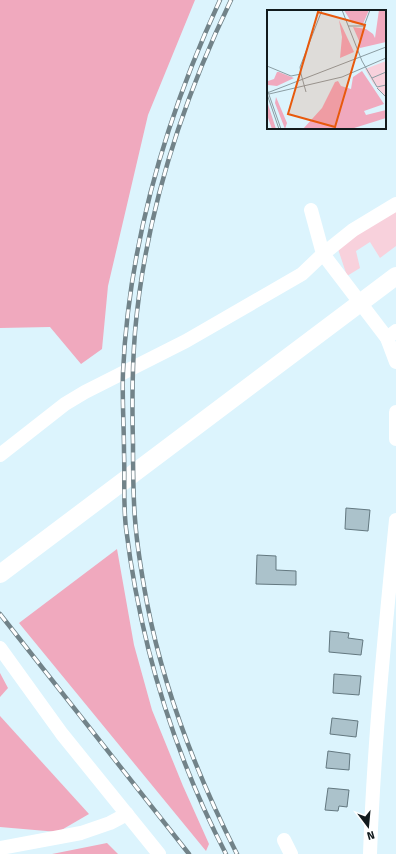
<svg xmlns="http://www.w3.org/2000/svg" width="396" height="854" viewBox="0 0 396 854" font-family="'Fira Sans',sans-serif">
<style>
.green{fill:#f8d1dc}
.forest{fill:#f0a9be}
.building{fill:#abc2cb;stroke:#637880}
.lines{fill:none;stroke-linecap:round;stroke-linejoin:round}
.minor{stroke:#fff;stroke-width:14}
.major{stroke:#fff;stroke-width:18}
.rail-casing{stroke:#728389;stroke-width:4.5}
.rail{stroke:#fff;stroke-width:3;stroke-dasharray:9;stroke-linecap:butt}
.inset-road{fill:none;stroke:#8b9da3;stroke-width:1}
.view{fill:#e8590c;fill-opacity:0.15;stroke:#e8590c;stroke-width:2}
.inset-edge{fill:none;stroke:#111a1d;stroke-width:2}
</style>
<rect width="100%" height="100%" fill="#dcf4fd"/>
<polygon class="green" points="396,210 396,246 380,258 370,242 356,251 360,268 347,276 338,249 356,233"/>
<g class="forest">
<polygon points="0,0 195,0 148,115 108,286 102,349 81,364 50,327 0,328"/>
<polygon points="117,549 134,645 152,710 183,786 209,844 206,851 19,623"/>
<polygon points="0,673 8,688 0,697"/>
<polygon points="0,716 89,814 58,832 0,827"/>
<polygon points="107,843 118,854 52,854"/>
</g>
<g class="building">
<polygon points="346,508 370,510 368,531 345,529"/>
<polygon points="257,555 276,556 276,570 296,571 296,585 256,584"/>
<polygon points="330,631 349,633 348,638 363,640 361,655 329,652"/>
<polygon points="334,674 361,676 359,695 333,693"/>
<polygon points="332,718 358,721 356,737 330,734"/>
<polygon points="328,751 350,754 349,770 326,768"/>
<polygon points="328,788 349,790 347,807 339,806 338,811 325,810"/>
</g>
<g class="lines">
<g class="minor">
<polyline points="311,210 323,254 387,338"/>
<polyline points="396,331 387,338 396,362"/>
<polyline points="396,412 396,439"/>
<polyline points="0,455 65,404 85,392 186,341 302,274 323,254 353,230 396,204"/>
<polyline points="0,648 62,734 159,854"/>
<polyline points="284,840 291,854"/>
<polyline points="1,854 1,848 81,833 110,823 127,814"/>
<path d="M370 854C374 742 385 631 396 520"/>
</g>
<polyline class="major" points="0,574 396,276"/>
<g class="rail-casing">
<g id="rail">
<path d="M220 0C166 117 129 243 123 372 122 399 124 426 124 452 125 478 123 503 126 528 140 642 173 752 226 854"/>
<path d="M231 0C181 104 145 217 135 332 132 370 132 406 133 444 133 469 133 494 135 519 137 547 142 576 147 603 164 691 197 775 237 854"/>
<polyline points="0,614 189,854"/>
</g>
</g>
<use href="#rail" class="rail"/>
</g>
<g transform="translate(267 10)">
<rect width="119" height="119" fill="#dcf4fd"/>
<path d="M119 51V88L106 73 98 59Z" fill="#f8d1dc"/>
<path d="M77 0H102L96 14 85 13ZM112 0H119V32L93 38 91 35 93 33 86 17 99 19 106 24 108 28ZM72 10 87 42 73 48 75 27ZM95 61 117 94 97 101 99 105 119 100V108L84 119H36L55 98 68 72 71 71 74 76 84 79 86 67ZM10 62H12L27 68 10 76 1 75V71L7 69ZM9 87 20 113 18 119 8 93ZM0 91 9 119H5L0 105Z" fill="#f0a9be"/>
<path class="inset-road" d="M75 0 95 51 110 77 119 75M81 16H97L103 0M0 56 24 66 34 64 33 57 55 0M34 64 39 82M105 68 119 62M110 78 119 87M0 79 14 119M0 83 119 37M0 84 12 119M2 84 75 67 119 48"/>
<path class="view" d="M51 2 98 15 68 117 21 104Z"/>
<rect width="119" height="119" class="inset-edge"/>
</g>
<g transform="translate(368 826) rotate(164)" stroke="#ffffff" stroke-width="3" paint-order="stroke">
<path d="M0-3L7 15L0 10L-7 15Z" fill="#111a1d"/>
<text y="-6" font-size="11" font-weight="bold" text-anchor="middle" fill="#111a1d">N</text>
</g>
</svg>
